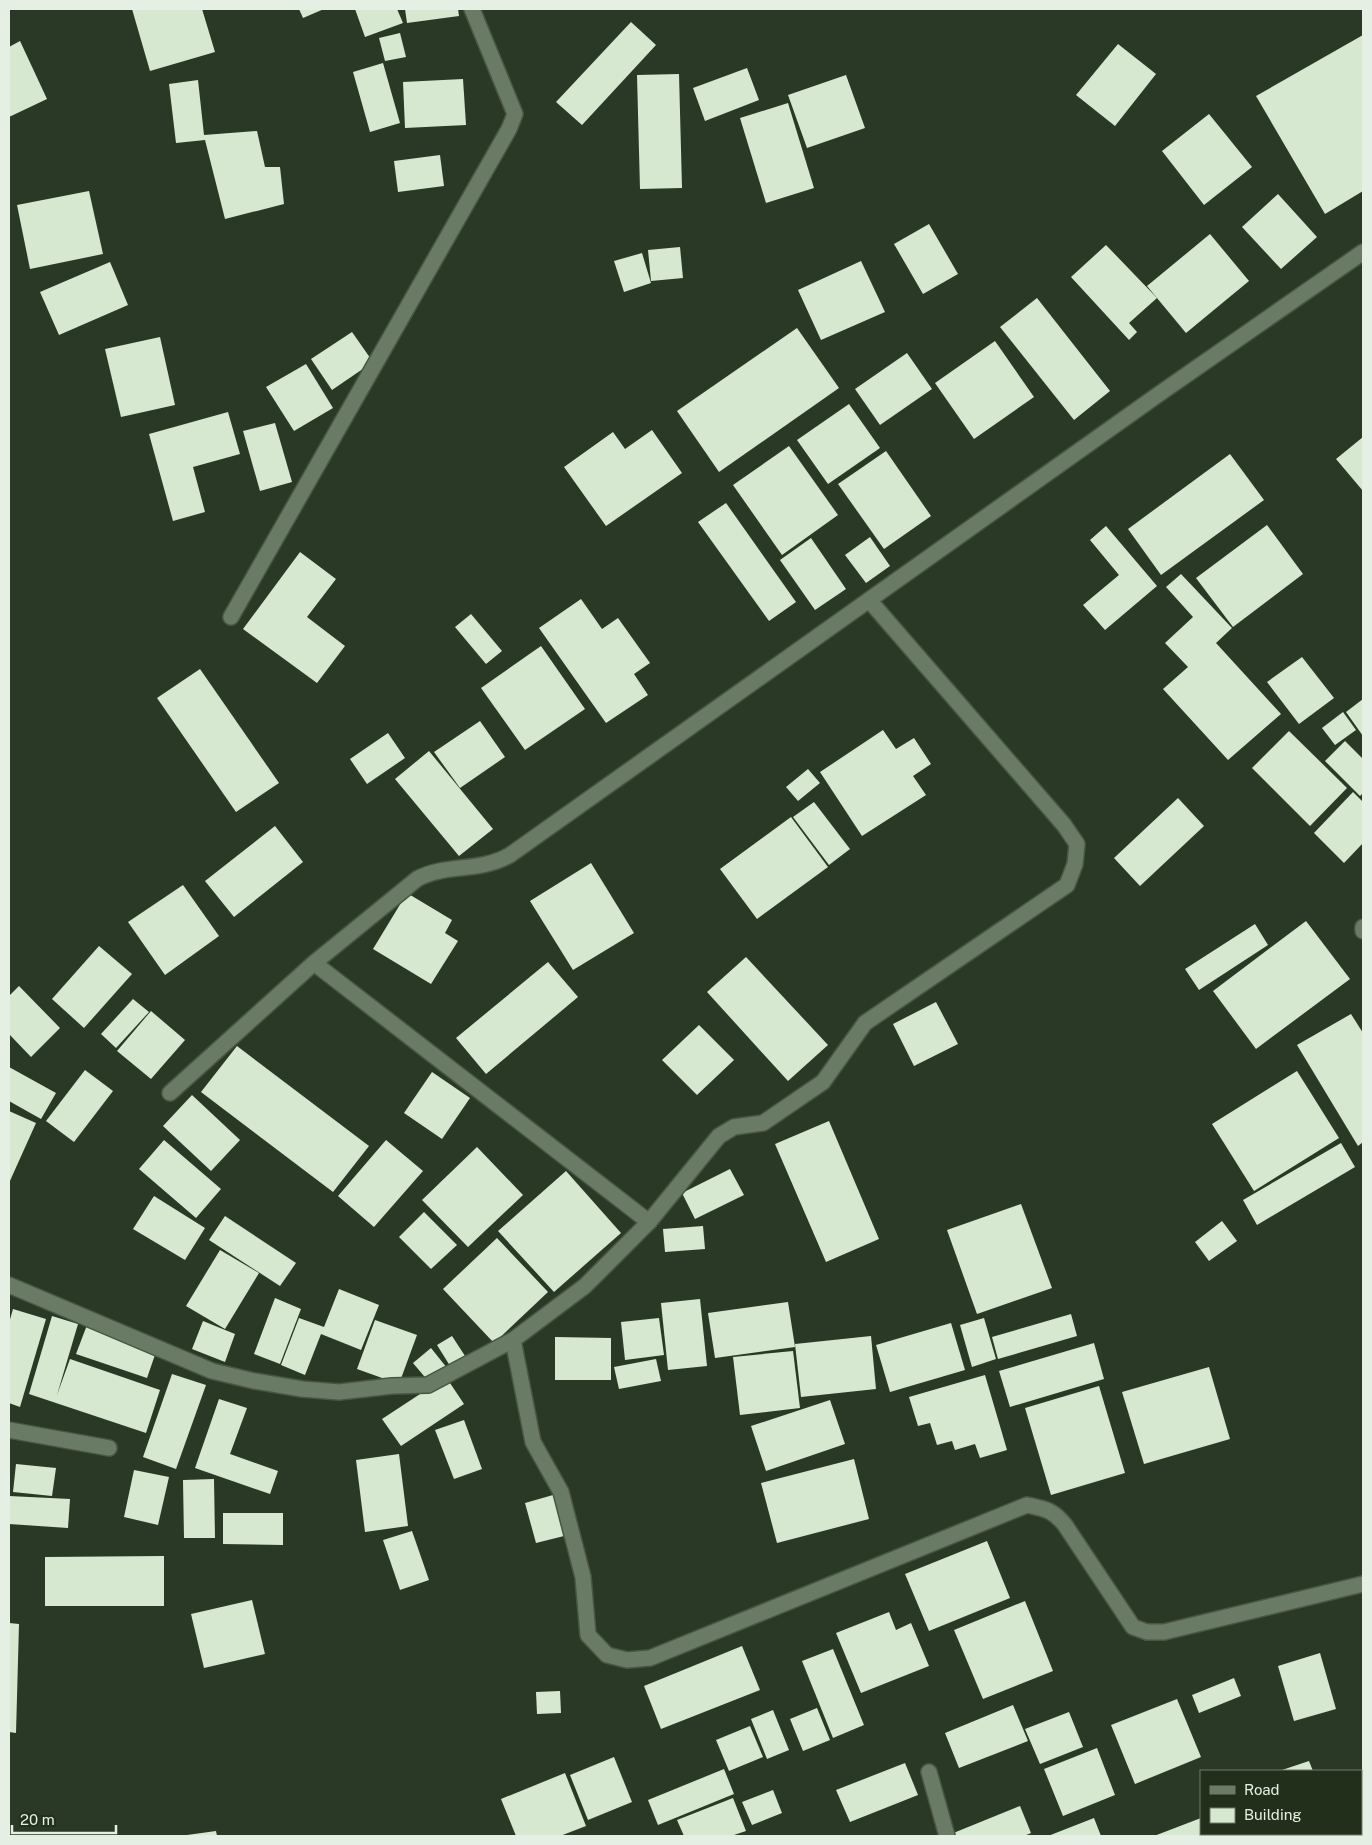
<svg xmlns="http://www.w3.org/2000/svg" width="1372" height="1845" viewBox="0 0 1372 1845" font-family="'Public Sans',sans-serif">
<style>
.building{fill:#d6e9d0}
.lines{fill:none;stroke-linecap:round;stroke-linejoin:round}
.street-casing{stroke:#4a5645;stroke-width:18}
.street{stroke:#6a7b65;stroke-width:15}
</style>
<rect width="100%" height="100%" fill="#2a3925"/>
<g class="building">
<polygon points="132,9 202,9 215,52 150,71"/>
<polygon points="299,9 324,9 303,18"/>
<polygon points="355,9 397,9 403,23 365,37"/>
<polygon points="405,9 458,9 459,16 407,23"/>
<polygon points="631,22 656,45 582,125 556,102"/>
<polygon points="400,33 406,57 385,61 379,38"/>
<polygon points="1363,35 1363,191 1325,214 1256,96"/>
<polygon points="20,41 47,99 9,117 9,47"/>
<polygon points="1118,44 1156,74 1115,126 1076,95"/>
<polygon points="383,63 400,123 370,132 353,72"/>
<polygon points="747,68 759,100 705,121 693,88"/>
<polygon points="679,74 682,188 640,189 637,75"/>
<polygon points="846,75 865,128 807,148 788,95"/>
<polygon points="463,79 466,125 405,128 403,82"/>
<polygon points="198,80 204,135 257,131 265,167 280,167 284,204 225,219 205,140 176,143 169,84"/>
<polygon points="788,103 814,188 766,203 740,118"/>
<polygon points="1209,114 1252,167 1204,205 1162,151"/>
<polygon points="440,155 444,186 398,192 394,161"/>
<polygon points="89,191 103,254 30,269 17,205"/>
<polygon points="1278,194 1317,237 1281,269 1242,227"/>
<polygon points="929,224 958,274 923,294 894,244"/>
<polygon points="1210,234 1249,281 1186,333 1147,286"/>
<polygon points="1106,245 1157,298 1129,323 1137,332 1129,340 1071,277"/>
<polygon points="680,247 683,278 651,281 648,250"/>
<polygon points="642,253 651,283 624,292 614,261"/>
<polygon points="861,261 885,312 821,340 798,290"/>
<polygon points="110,262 128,305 59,335 40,292"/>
<polygon points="1037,298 1110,391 1074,420 1000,327"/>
<polygon points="797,328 839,388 719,472 677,411"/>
<polygon points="352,332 373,362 332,390 311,359"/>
<polygon points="160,337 175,405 121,417 105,349"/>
<polygon points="995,341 1034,397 974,439 935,383"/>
<polygon points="907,353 932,389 880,425 855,389"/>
<polygon points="306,364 333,408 294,431 266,387"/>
<polygon points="849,404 880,448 828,484 797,440"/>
<polygon points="228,412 240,454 193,467 205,512 173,521 149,434"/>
<polygon points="275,423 292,482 260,491 243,431"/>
<polygon points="652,430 682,473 606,526 564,467 613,432 625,449"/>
<polygon points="1363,437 1363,491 1336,459"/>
<polygon points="789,446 838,515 782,555 733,485"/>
<polygon points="886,451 931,516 884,549 838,484"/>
<polygon points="1230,454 1264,500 1161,575 1128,529"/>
<polygon points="726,503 796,602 769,621 698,522"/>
<polygon points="1267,525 1303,574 1233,627 1196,578"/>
<polygon points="1106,526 1157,586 1105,630 1083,605 1119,575 1090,540"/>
<polygon points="870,537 890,566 866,583 845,555"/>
<polygon points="811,538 846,589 815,610 780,560"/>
<polygon points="300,552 336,579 307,617 345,646 317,683 243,629"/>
<polygon points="1181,574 1232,628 1216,643 1281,714 1228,760 1163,689 1188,667 1165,643 1193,617 1166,587"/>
<polygon points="581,599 602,629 618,618 650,663 634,674 648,695 606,723 539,628"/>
<polygon points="471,614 502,651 486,664 455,627"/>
<polygon points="541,646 585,709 525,750 481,688"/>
<polygon points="1302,657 1334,698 1299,724 1267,682"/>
<polygon points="200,669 279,783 236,812 157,698"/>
<polygon points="1363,699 1363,736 1346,712"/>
<polygon points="1343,712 1356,730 1335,745 1322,728"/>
<polygon points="480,721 505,757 460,788 434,752"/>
<polygon points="883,730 896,749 914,738 931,764 913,776 926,795 862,836 820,772"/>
<polygon points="1289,731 1347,788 1310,826 1252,768"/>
<polygon points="388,733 405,758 367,784 350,759"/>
<polygon points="1345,741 1363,759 1363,793 1360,796 1325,761"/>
<polygon points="429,751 493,829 459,856 395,779"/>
<polygon points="808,769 820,783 798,801 786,787"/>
<polygon points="1353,792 1363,802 1363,843 1344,863 1314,833"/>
<polygon points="1178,798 1204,826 1140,886 1114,858"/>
<polygon points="814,802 850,849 829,865 793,817"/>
<polygon points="791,817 828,867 757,919 720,869"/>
<polygon points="275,826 303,862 234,917 205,881"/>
<polygon points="591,863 634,933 573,970 530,901"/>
<polygon points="183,885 219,936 165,975 128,922"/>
<polygon points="407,893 452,920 445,933 458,941 431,984 373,949"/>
<polygon points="1306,921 1350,979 1256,1049 1213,991"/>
<polygon points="1255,924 1268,945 1199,990 1185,969"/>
<polygon points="99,946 132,974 84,1028 52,999"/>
<polygon points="746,957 828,1045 788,1081 707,992"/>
<polygon points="548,962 578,997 486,1074 456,1038"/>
<polygon points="19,986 60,1028 31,1057 9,1034 9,996"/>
<polygon points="133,999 149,1012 116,1048 101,1034"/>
<polygon points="936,1002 958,1044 914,1066 893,1024"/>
<polygon points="151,1011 185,1040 151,1079 117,1051"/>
<polygon points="1351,1014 1363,1033 1363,1142 1358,1146 1297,1045"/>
<polygon points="699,1025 734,1060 697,1095 662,1060"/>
<polygon points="237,1046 369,1146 333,1192 201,1092"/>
<polygon points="9,1067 56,1093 41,1119 9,1101"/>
<polygon points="85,1070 113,1091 74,1142 46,1121"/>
<polygon points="1297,1071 1339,1138 1254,1191 1212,1124"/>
<polygon points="432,1072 470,1098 442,1139 404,1113"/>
<polygon points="192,1095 240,1140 211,1171 163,1126"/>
<polygon points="9,1111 36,1123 9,1183"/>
<polygon points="829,1121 879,1239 826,1262 775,1144"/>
<polygon points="164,1140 221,1189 196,1218 139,1169"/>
<polygon points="386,1140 423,1171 374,1227 338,1196"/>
<polygon points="1341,1143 1355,1167 1257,1225 1243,1200"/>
<polygon points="477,1147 523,1195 468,1247 422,1200"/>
<polygon points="730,1169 744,1195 695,1219 682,1193"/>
<polygon points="566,1171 621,1233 554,1292 498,1231"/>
<polygon points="154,1196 205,1228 185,1260 133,1229"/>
<polygon points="1021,1204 1052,1288 977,1314 947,1230"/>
<polygon points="424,1212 457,1245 431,1269 399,1237"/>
<polygon points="225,1216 296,1263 280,1286 209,1240"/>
<polygon points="1222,1221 1237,1241 1209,1261 1195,1242"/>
<polygon points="703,1226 705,1249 665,1252 663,1229"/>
<polygon points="497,1238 548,1292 494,1343 443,1289"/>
<polygon points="220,1250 259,1273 225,1329 186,1306"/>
<polygon points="339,1289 379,1305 361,1350 321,1334 305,1375 281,1365 299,1318 324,1327"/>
<polygon points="275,1298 301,1309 280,1364 254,1354"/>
<polygon points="700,1299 707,1366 668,1370 661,1303"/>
<polygon points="788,1302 795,1347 715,1358 708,1313"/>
<polygon points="13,1309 46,1319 20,1407 9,1403 9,1323"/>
<polygon points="1071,1314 1077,1336 998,1359 992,1337"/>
<polygon points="52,1316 78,1324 57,1395 70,1359 160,1390 146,1433 29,1394"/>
<polygon points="659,1318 664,1355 625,1360 621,1322"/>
<polygon points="984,1318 996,1359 972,1367 960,1325"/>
<polygon points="375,1320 417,1335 399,1384 357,1369"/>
<polygon points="203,1321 235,1334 225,1362 192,1349"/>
<polygon points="951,1323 965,1370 890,1392 876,1345"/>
<polygon points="87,1325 157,1349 147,1378 76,1354"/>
<polygon points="452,1336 467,1359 452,1369 437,1345"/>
<polygon points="871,1336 876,1389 801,1397 795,1344"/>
<polygon points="555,1337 611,1338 611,1380 555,1380"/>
<polygon points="1094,1343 1104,1379 1010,1407 999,1371"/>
<polygon points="431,1348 447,1368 429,1382 413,1363"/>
<polygon points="793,1351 800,1408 740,1415 733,1357"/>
<polygon points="656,1359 661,1381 619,1389 614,1367"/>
<polygon points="1209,1367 1230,1439 1144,1464 1122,1392"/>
<polygon points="172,1374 206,1385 176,1469 143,1457"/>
<polygon points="985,1375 1007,1450 980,1458 975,1444 955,1450 952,1441 937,1445 930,1423 918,1426 909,1397"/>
<polygon points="446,1377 464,1404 401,1446 382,1419"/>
<polygon points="1099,1386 1125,1473 1051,1495 1025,1408"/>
<polygon points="219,1399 247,1408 230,1454 278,1471 270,1494 195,1468"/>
<polygon points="830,1400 845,1444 766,1471 751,1426"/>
<polygon points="464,1420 482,1469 454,1479 435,1430"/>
<polygon points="399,1454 408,1526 365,1532 356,1460"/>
<polygon points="854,1459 869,1519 777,1543 761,1483"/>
<polygon points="16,1464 56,1468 52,1496 13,1492"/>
<polygon points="134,1470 169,1477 158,1525 124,1517"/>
<polygon points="214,1479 215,1538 184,1538 183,1480"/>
<polygon points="553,1495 564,1536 536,1543 525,1503"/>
<polygon points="9,1496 70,1499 68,1528 9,1524"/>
<polygon points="223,1513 283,1513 283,1545 223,1544"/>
<polygon points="412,1531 429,1580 400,1590 383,1540"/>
<polygon points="987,1541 1010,1598 929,1631 905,1574"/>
<polygon points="164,1556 164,1606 45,1606 45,1557"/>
<polygon points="252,1600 265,1654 204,1668 191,1614"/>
<polygon points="1025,1601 1053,1671 983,1699 954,1630"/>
<polygon points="889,1612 896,1630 911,1623 929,1666 861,1693 836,1633"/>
<polygon points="9,1623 19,1624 16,1733 9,1732"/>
<polygon points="742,1646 760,1690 661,1729 644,1686"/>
<polygon points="833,1649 864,1725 833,1738 802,1661"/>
<polygon points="1320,1653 1336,1709 1294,1721 1278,1666"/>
<polygon points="1234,1678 1241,1696 1199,1713 1192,1695"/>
<polygon points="560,1691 561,1713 537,1714 536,1692"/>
<polygon points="1177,1699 1201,1757 1135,1784 1111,1725"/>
<polygon points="1013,1705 1028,1741 959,1768 945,1733"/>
<polygon points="817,1708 830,1740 803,1751 790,1719"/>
<polygon points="773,1710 789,1750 767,1759 751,1719"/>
<polygon points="1069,1712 1083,1747 1040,1764 1025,1729"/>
<polygon points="750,1726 763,1757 729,1771 716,1740"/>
<polygon points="1097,1748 1115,1795 1063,1816 1044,1769"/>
<polygon points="614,1757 632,1802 588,1820 570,1775"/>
<polygon points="1309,1761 1313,1771 1279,1771"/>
<polygon points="905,1763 918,1795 850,1822 836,1790"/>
<polygon points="724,1769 734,1794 658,1825 648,1800"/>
<polygon points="565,1773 586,1826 560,1836 516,1836 501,1799"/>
<polygon points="773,1790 782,1813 752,1825 742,1802"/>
<polygon points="733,1798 746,1831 731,1836 684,1836 677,1820"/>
<polygon points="1020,1806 1031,1833 1024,1836 946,1836"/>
<polygon points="1094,1818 1101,1836 1048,1836"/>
<polygon points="1201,1818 1201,1834 1235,1834 1236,1836 1154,1836"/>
<polygon points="216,1831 217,1836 187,1836 187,1835"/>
<polygon points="1249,1834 1334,1834 1327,1836 1250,1836"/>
</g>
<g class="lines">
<g class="street-casing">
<g id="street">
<polyline points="231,617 509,129 515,114 472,9"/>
<polyline points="1363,927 1363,931"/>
<polyline points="314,963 649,1222"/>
<path d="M170 1093 314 963 417 879C446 863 479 873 510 855L1159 394 1363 252"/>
<polyline points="9,1285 212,1371 254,1381 302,1389 339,1392 392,1386 428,1385 513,1340 585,1286 649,1222 719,1136 734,1127 763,1123 823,1082 865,1023 1067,885 1075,864 1077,844 1064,825 869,600"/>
<path d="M513 1340 533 1442 561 1492 583 1577 588 1635 607 1655 627 1660 650 1658 1027 1505C1046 1509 1053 1510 1065 1525L1133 1627 1147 1632H1164L1363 1584"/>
<polyline points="9,1430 109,1448"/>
<polyline points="929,1772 947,1836"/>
</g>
</g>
<use href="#street" class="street"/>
</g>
<rect width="1372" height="1845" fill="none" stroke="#e6efe3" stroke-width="20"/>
<rect x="1200" y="1770" width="162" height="65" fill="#212f1b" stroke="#707c6b"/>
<rect x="1210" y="1786" width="25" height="8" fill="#6a7b65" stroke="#707c6b"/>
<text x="1244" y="1795" font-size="15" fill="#e6efe3">Road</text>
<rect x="1210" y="1808" width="25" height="15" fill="#d6e9d0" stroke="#707c6b"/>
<text x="1244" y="1820" font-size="15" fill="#e6efe3">Building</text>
<path d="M12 1825v8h104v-8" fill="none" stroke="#e6efe3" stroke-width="2.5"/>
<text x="20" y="1825" font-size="15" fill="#e6efe3" stroke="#212f1b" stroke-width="4" paint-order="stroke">20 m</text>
</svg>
